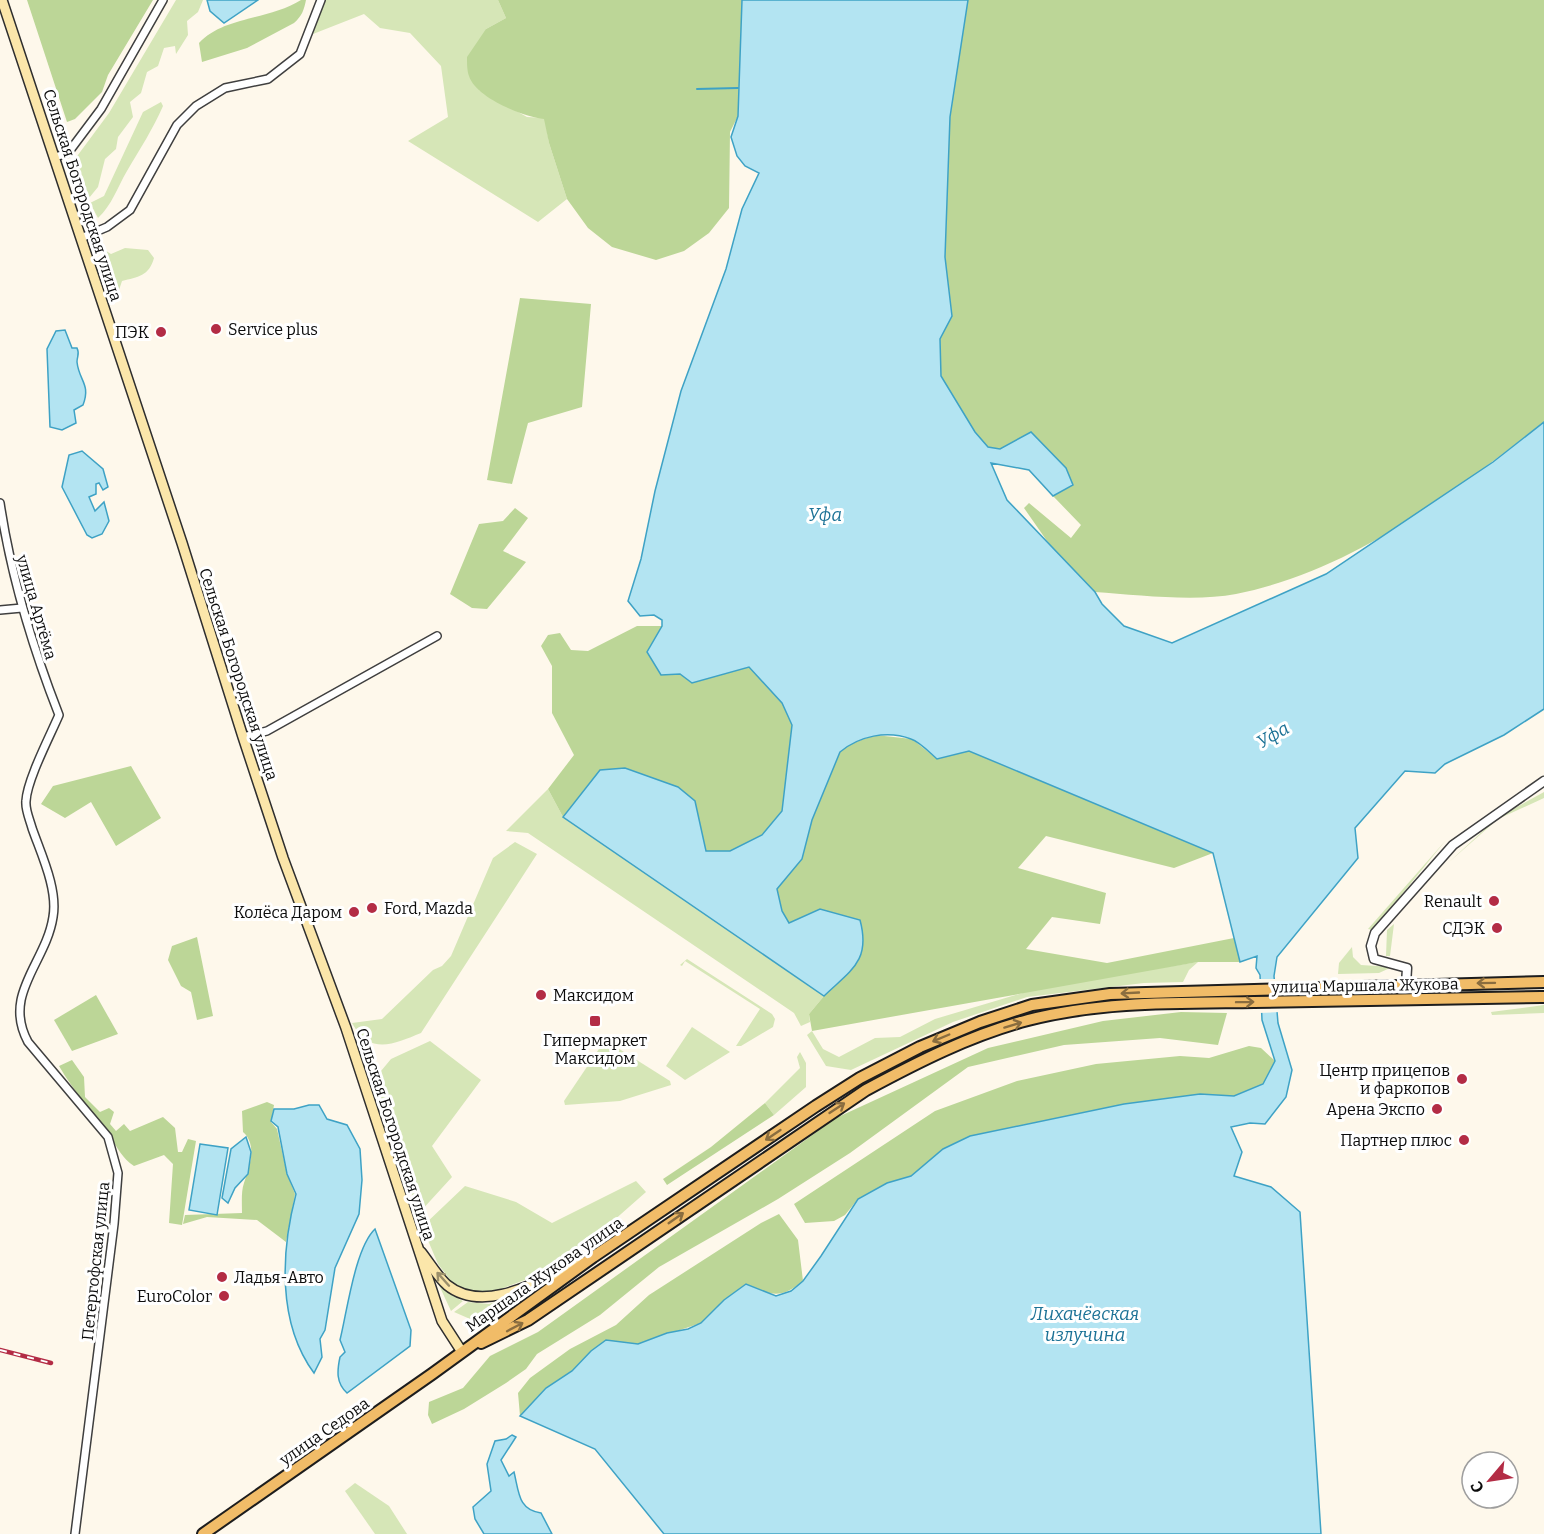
<svg xmlns="http://www.w3.org/2000/svg" width="1544" height="1534" viewBox="0 0 1544 1534" font-family="Bitter,serif">
<style>
.green{fill:#d6e6b7}
.forest{fill:#bcd697}
.water{fill:#b3e4f2;stroke:#3ea2c5;stroke-width:1.5}
.pier{fill:#fef8eb}
.lines{fill:none;stroke-linecap:round;stroke-linejoin:round}
.stream{stroke:#3ea2c5;stroke-width:2}
.minor-casing{stroke:#3f3f3f;stroke-width:10}
.tertiary-casing{stroke:#3f3f3f;stroke-width:11}
.secondary-casing{stroke:#2e2e2e;stroke-width:12}
.primary-casing{stroke:#1d1d1d;stroke-width:14}
.minor{stroke:#fff;stroke-width:7}
.tertiary{stroke:#fff;stroke-width:8}
.secondary{stroke:#fbe6aa;stroke-width:9}
.primary{stroke:#f1bc68;stroke-width:10}
.rail-casing{stroke:#b32c45;stroke-width:4.5}
.rail{stroke:#fff;stroke-width:2;stroke-dasharray:7;stroke-linecap:butt}
.oneway{stroke:#8a6d3f}
.oneway2{stroke:#9b8f6b}
.poi-dot{fill:#b32c45;stroke:#fff;stroke-width:2}
.labels{text-anchor:middle;stroke-width:6;stroke-linejoin:round;paint-order:stroke}
.street-label{font-size:16px;fill:#0c0c0c;stroke:#fff}
.poi-label{font-size:16px;fill:#0c0c0c;stroke:#fff;text-anchor:end}
.water-label{font-size:18px;font-style:italic;fill:#1c7296;stroke:#fff}
</style>
<rect width="100%" height="100%" fill="#fef8eb"/>
<g class="green">
<polygon points="176,0 203,0 198,12 187,21 188,35 176,54 175,46 164,48 158,66 147,72 141,93 130,102 133,117 118,137 116,149 105,159 98,187 89,198 75,159 109,113"/>
<polygon points="324,0 498,0 506,18 486,29 479,90 527,117 545,118 549,143 567,199 538,222 408,141 448,117 441,66 410,33 380,28 364,14 313,34"/>
<path d="M161 102 163 106C153 129 140 149 127 171 117 188 112 205 98 218L90 203 104 196 143 112Z"/>
<path d="M125 248 148 250 154 258C149 276 138 277 122 281L118 293 103 249 111 254Z"/>
<polygon points="548,789 563,817 824,996 809,1014 810,1022 801,1026 794,1013 528,833 506,831"/>
<polygon points="1544,792 1544,798 1498,819 1448,863 1497,818"/>
<polygon points="1446,840 1373,930 1368,929"/>
<path d="M515 842 537 854 421 1033C394 1044 370 1056 352 1023L382 1019 433 970 442 966 451 956 493 858Z"/>
<polygon points="1394,924 1390,956 1386,956 1387,930"/>
<polygon points="1352,947 1353,957 1361,965 1392,967 1379,973 1338,974 1339,963"/>
<polygon points="687,959 772,1014 775,1019 773,1027 741,1046 736,1046 760,1009 685,961 682,966 680,965"/>
<polygon points="1198,962 1189,970 1183,982 1144,983 1027,997 953,1022 851,1070 826,1066 807,1035 812,1031 823,1049 839,1057 875,1038 900,1037 935,1019 1046,986"/>
<polygon points="1544,1005 1544,1013 1492,1015 1491,1012"/>
<polygon points="692,1027 730,1052 685,1080 666,1066"/>
<polygon points="605,1040 670,1081 671,1085 620,1101 565,1105 564,1101"/>
<polygon points="430,1041 481,1080 432,1146 452,1177 420,1212 409,1189 375,1089 381,1071 391,1059"/>
<polygon points="800,1052 806,1063 806,1087 774,1115 765,1103 800,1068 797,1057"/>
<polygon points="636,1181 646,1192 562,1266 485,1295 464,1291 451,1281 438,1264 424,1231 424,1225 465,1186 516,1202 552,1223"/>
<polygon points="438,1283 453,1296 463,1301 451,1311"/>
<polygon points="541,1286 501,1314 477,1322 454,1312 468,1302 489,1304"/>
<polygon points="355,1483 389,1506 407,1534 375,1534 345,1491"/>
</g>
<g class="forest">
<polygon points="27,0 153,0 108,75 102,92 75,119 67,122"/>
<path d="M301 0H306C304 10 302 16 294 23L247 48 202 62 199 43C224 16 270 20 301 0Z"/>
<path d="M498 0H742L738 116 730 132 729 208 709 233 684 251 656 260 612 247 588 228 567 199 549 143 544 119C524 117 476 98 469 76 467 71 467 63 467 57L486 29 506 18Z"/>
<path d="M968 0H1544V422C1451 494 1354 570 1236 594 1195 602 1138 595 1095 592L1054 551 1024 508 1029 503 1071 538 1081 525 1053 496 1073 485 999 449 988 447 975 432 941 376 940 339 952 316 945 257 950 117Z"/>
<polygon points="520,298 591,304 582,407 528,423 512,484 487,480"/>
<polygon points="515,508 528,518 503,551 526,562 487,609 472,608 450,594 479,524 503,521"/>
<polygon points="637,626 662,626 647,652 661,675 680,674 692,683 749,667 782,703 792,725 782,811 762,835 730,851 706,852 600,770 563,817 548,789 574,755 552,713 552,666 541,646 548,635 560,633 571,650 588,651"/>
<polygon points="875,735 912,739 937,759 969,751 1213,853 1174,868 1046,836 1018,868 1106,893 1100,924 1052,917 1026,949 1107,963 1234,938 1240,962 1198,962 812,1031 809,1014 824,996 820,909 789,924 782,911 777,888 802,859 812,820 840,752 848,745"/>
<polygon points="131,766 161,818 116,846 91,802 65,818 41,804 53,786"/>
<polygon points="197,937 213,1016 197,1020 191,992 181,986 168,960 172,946"/>
<polygon points="96,995 118,1034 72,1051 54,1020"/>
<polygon points="1181,1012 1227,1013 1218,1045 1160,1038 1064,1045 968,1067 850,1153 778,1199 659,1267 600,1315 537,1354 526,1369 506,1383 464,1409 432,1424 428,1415 429,1402 463,1388 490,1356 538,1332 836,1118 988,1048 1103,1021"/>
<polygon points="1249,1046 1261,1048 1275,1061 1263,1084 1234,1096 1200,1094 1124,1104 970,1136 943,1149 911,1176 887,1183 858,1199 845,1215 834,1221 805,1223 794,1204 935,1111 1017,1081 1096,1064 1180,1056 1209,1058"/>
<path d="M72 1060 84 1077 85 1097 100 1112 109 1108 114 1112 110 1124 116 1131 124 1124 130 1131 163 1117 175 1128 178 1152H182L188 1139 196 1141 182 1225 169 1223 173 1164 164 1155 134 1166C122 1158 118 1148 110 1137 93 1112 74 1092 59 1066Z"/>
<path d="M267 1102 274 1105 271 1122 277 1129 287 1174 295 1194 286 1242 257 1220 207 1217 183 1224 185 1215 242 1213C242 1204 241 1191 244 1183 249 1168 258 1145 243 1132L242 1111Z"/>
<polygon points="765,1103 774,1115 667,1185 663,1179 711,1147"/>
<path d="M779 1214 798 1240 803 1281C780 1300 771 1295 746 1284L724 1300 701 1323 638 1344 618 1343 591 1351 572 1371 546 1388 520 1416 518 1393 530 1378 570 1349 616 1325 649 1295 761 1223Z"/>
</g>
<g class="water">
<polygon points="207,0 258,0 224,23 210,11"/>
<path d="M742 0H968L950 117 945 257 952 316 940 339 941 376 975 432 988 447 1000 449 1031 432 1066 468 1073 485 1053 496 1029 470 991 463 1007 500 1095 592 1102 604 1124 626 1172 643 1326 574 1493 462 1544 422V709L1504 735 1445 764 1435 773 1405 771 1355 828 1358 858 1277 957 1274 976 1278 1023 1292 1070 1286 1097 1265 1124 1250 1123 1231 1127 1242 1152 1234 1176 1271 1187 1300 1212 1321 1534H664L595 1449 520 1416 546 1388 572 1371 591 1351 606 1340 638 1344 667 1333 688 1329 701 1323 724 1300 746 1284 776 1296 791 1291 803 1281 821 1256 858 1199 887 1183 911 1176 943 1149 970 1136 1124 1104 1200 1094 1234 1096 1263 1084 1275 1061 1262 1020 1260 975 1256 968 1257 956 1240 962 1213 853 969 751 937 759C930 753 920 742 911 739 887 730 859 736 840 752L812 820 802 859 777 889 782 911 789 923 820 909 860 920C871 961 851 970 824 996L563 817 600 770 625 768 678 787 695 801 706 851H730L762 835 782 811 792 725 782 703 749 667 692 683 680 674 661 675 647 652 662 626V620L654 615 640 616 628 601 641 559 655 491 681 391 726 269 742 209 759 173 745 166 737 156 731 137 738 116Z"/>
<path d="M65 330 72 348H77C80 354 77 356 77 362 79 381 91 384 83 405L74 410 76 423 62 430 50 427 47 349 56 331Z"/>
<polygon points="82,451 103,469 108,487 103,490 99,483 96,484 96,494 89,497 95,511 104,502 109,521 102,534 92,538 87,535 62,487 69,455"/>
<path d="M309 1105H319L327 1119 347 1125 360 1149 362 1180 359 1214 335 1268 325 1330 320 1339 322 1357 314 1373C277 1323 281 1251 296 1194L287 1174 278 1127 271 1121 274 1109H294Z"/>
<polygon points="246,1137 251,1152 248,1174 235,1188 228,1203 222,1198 231,1149"/>
<polygon points="200,1144 228,1148 217,1215 189,1210"/>
<path d="M375 1229 411 1330 410 1346 347 1393C336 1383 337 1371 340 1357L345 1352 340 1340C347 1312 355 1248 375 1229Z"/>
<path d="M512 1435 516 1437 501 1460 509 1476 514 1472C519 1492 518 1510 541 1513L552 1534H484L475 1519 473 1507 491 1491 487 1464 495 1441 506 1439Z"/>
</g>
<polygon class="pier" points="1257,979 1277,979 1280,1012 1259,1013"/>
<g class="lines">
<polyline class="stream" points="697,89 738,88"/>
<g class="minor-casing">
<g id="minor">
<polyline points="55,157 68,153 101,109 163,0"/>
<polyline points="81,238 107,227 130,210 177,125 196,106 225,88 268,79 300,54 321,0"/>
<path d="M0 503C11 577 32 646 59 715 50 736 27 780 26 801 25 810 30 820 32 828 41 854 58 889 53 917 46 963 2 994 28 1042L108 1137 118 1173 114 1224 75 1534"/>
<polyline points="0,610 22,608"/>
<polyline points="243,737 267,731 437,636"/>
</g>
</g>
<g class="tertiary-casing">
<polyline id="tertiary" points="1406,985 1407,968 1374,959 1371,946 1375,933 1453,845 1544,781"/>
</g>
<g class="secondary-casing">
<g id="secondary">
<polyline points="2,0 182,543 243,737 283,858 346,1028 442,1321 462,1352"/>
<path d="M421 1252C429 1262 437 1276 447 1285 485 1316 544 1278 582 1262"/>
</g>
</g>
<g class="primary-casing">
<g id="primary">
<path d="M481 1343 528 1320 866 1090C918 1062 971 1035 1028 1020 1101 1001 1179 1003 1254 1002 1350 1000 1447 998 1544 997"/>
<polyline points="203,1534 432,1374 593,1257 816,1106 860,1078 920,1047 980,1022 1032,1005 1110,994 1544,982"/>
</g>
</g>
<use href="#minor" class="minor"/>
<use href="#tertiary" class="tertiary"/>
<use href="#secondary" class="secondary"/>
<use href="#primary" class="primary"/>
<g class="rail-casing">
<polyline id="rail" points="0,1350 51,1363"/>
</g>
<use href="#rail" class="rail"/>
</g>
<defs><path id="oneway-shaft" d="M-6 0H5M1.5-3L5.5 0L1.5 3" fill="none" stroke-width="1.6" stroke-linecap="round" stroke-linejoin="round" transform="scale(1.5)"/></defs>
<g class="oneway">
<use href="#oneway-shaft" transform="translate(1486 983) rotate(179)"/>
<use href="#oneway-shaft" transform="translate(1130 993) rotate(177)"/>
<use href="#oneway-shaft" transform="translate(1245 1002) rotate(-1)"/>
<use href="#oneway-shaft" transform="translate(1013 1025) rotate(-17)"/>
<use href="#oneway-shaft" transform="translate(941 1038) rotate(157)"/>
<use href="#oneway-shaft" transform="translate(837 1108) rotate(-33)"/>
<use href="#oneway-shaft" transform="translate(773 1135) rotate(146)"/>
<use href="#oneway-shaft" transform="translate(676 1218) rotate(-35)"/>
<use href="#oneway-shaft" transform="translate(515 1327) rotate(-28)"/>
</g>
<use class="oneway2" href="#oneway-shaft" transform="translate(443 1279) rotate(-132)"/>
<g class="poi-dot">
<circle cx="216" cy="329" r="6"/>
<circle cx="161" cy="332" r="6"/>
<circle cx="1494" cy="901" r="6"/>
<circle cx="372" cy="908" r="6"/>
<circle cx="354" cy="912" r="6"/>
<circle cx="1497" cy="928" r="6"/>
<circle cx="541" cy="995" r="6"/>
<rect x="589" y="1015" width="12" height="12" rx="3"/>
<circle cx="1462" cy="1079" r="6"/>
<circle cx="1437" cy="1109" r="6"/>
<circle cx="1464" cy="1140" r="6"/>
<circle cx="222" cy="1277" r="6"/>
<circle cx="224" cy="1296" r="6"/>
</g>
<g class="labels">
<g class="street-label">
<text transform="translate(83 195) rotate(72)" y="6">Сельская Богородская улица</text>
<text transform="translate(37 607) rotate(74)" y="6">улица Артёма</text>
<text transform="translate(239 674) rotate(72)" y="6">Сельская Богородская улица</text>
<text transform="translate(1365 985) rotate(-1)" y="6">улица Маршала Жукова</text>
<text transform="translate(396 1134) rotate(72)" y="6">Сельская Богородская улица</text>
<text transform="translate(95 1261) rotate(-84)" y="6">Петергофская улица</text>
<text transform="translate(544 1274) rotate(-35)" y="6">Маршала Жукова улица</text>
<text transform="translate(324 1431) rotate(-35)" y="6">улица Седова</text>
</g>
<g class="poi-label">
<text x="228" y="335" text-anchor="start">Service plus</text>
<text x="149" y="338">ПЭК</text>
<text x="1482" y="907">Renault</text>
<text x="384" y="914" text-anchor="start">Ford, Mazda</text>
<text x="342" y="918">Колёса Даром</text>
<text x="1485" y="934">СДЭК</text>
<text x="553" y="1001" text-anchor="start">Максидом</text>
<text x="595" y="1046" text-anchor="middle">Гипермаркет<tspan x="595" dy="18">Максидом</tspan></text>
<text x="1450" y="1076">Центр прицепов<tspan x="1450" dy="18">и фаркопов</tspan></text>
<text x="1425" y="1115">Арена Экспо</text>
<text x="1452" y="1146">Партнер плюс</text>
<text x="234" y="1283" text-anchor="start">Ладья-Авто</text>
<text x="212" y="1302">EuroColor</text>
</g>
<g class="water-label">
<text x="825" y="521">Уфа</text>
<text transform="translate(1273 735) rotate(-30)" y="6">Уфа</text>
<text x="1085" y="1320">Лихачёвская<tspan x="1085" dy="21">излучина</tspan></text>
</g>
</g>
<g transform="translate(1490 1480) rotate(241)"><circle r="28" fill="#ffffff" stroke="#9e9e9e" stroke-width="1.5"/>
<path d="M0-4.5L10 22L0 15L-10 22Z" fill="#b32c45"/>
<text y="-9" font-size="16" font-weight="bold" text-anchor="middle" fill="#0c0c0c">С</text>
</g>
</svg>
